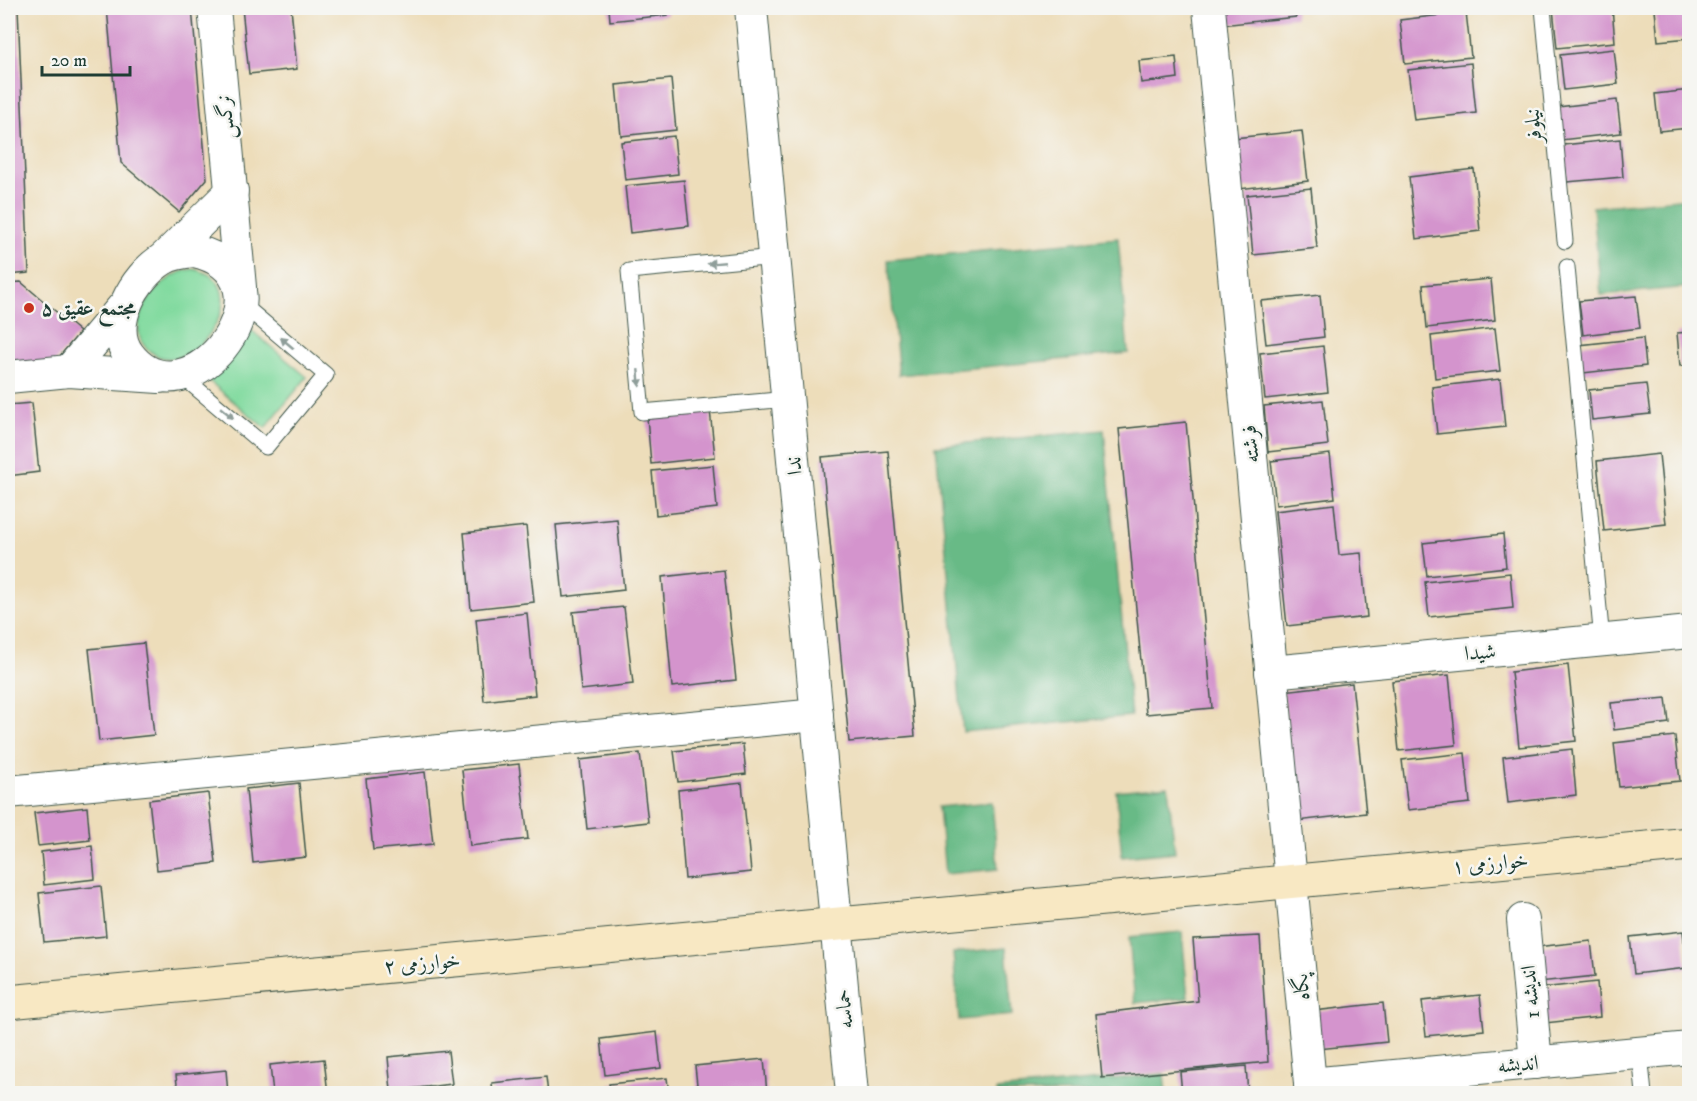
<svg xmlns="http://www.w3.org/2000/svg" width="1697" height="1101" viewBox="0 0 1697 1101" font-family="'IM FELL DW Pica',Amiri,serif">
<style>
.green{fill:#81da9f;stroke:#508c6a;stroke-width:1.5}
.forest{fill:#68ba86;stroke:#447c5d;stroke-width:1.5}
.building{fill:#d494cd}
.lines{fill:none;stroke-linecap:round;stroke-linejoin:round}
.lane-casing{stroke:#3e5548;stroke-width:17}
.street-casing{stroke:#3e5548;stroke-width:34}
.secondary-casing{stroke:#3e5548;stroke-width:35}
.lane{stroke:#fff;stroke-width:15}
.street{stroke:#fff;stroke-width:32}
.secondary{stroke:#f8e8c3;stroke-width:33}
.oneway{fill:#8f9e9a}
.poi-dot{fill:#c8321e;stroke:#f6f6f2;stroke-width:2}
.labels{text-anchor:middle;stroke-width:5;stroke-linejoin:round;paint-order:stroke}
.street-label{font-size:21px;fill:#1f3d34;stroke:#f6f6f2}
.poi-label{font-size:21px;font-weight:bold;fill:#1f3d34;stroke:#f6f6f2;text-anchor:start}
</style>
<rect width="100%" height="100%" fill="#f6f6f2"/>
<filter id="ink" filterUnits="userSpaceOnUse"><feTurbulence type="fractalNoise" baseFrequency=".0167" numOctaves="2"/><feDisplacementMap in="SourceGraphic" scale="12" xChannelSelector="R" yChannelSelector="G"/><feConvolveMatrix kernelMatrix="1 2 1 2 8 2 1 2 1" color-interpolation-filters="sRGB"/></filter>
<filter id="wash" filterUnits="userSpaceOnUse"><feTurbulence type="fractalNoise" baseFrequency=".008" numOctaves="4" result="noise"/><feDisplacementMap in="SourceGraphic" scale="24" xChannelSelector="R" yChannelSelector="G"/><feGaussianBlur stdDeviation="1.35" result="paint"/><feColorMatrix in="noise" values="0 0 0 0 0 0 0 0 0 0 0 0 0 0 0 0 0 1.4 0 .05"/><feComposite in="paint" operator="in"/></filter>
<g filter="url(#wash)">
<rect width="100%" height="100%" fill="#edddba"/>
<g class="green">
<path d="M193 269C262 282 195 380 154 354 114 330 160 271 193 269Z"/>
<polygon points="251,330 307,377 265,428 209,381"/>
</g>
<g class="forest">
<polygon points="1689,198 1689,287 1601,295 1593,207"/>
<polygon points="1118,238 1128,353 899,375 888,260"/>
<polygon points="1104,430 1131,716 963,732 936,446"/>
<polygon points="1168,786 1175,852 1122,857 1116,791"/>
<polygon points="992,802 998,869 945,874 939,807"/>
<polygon points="1182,932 1188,998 1135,1003 1129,937"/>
<polygon points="1006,948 1012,1015 959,1020 953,953"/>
<polygon points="1164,1074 1166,1093 997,1093 997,1090"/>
</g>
<g id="blocks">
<g class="building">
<polygon points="8,8 18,8 29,273 8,275"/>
<polygon points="107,8 192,8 207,179 179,212 121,163"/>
<polygon points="242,8 291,8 297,69 249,74"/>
<polygon points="609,8 667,8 668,15 610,21"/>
<polygon points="1220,8 1295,8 1296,17 1222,25"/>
<polygon points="1400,8 1437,8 1437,9 1400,13"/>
<polygon points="1553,8 1612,8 1615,42 1557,48"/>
<polygon points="1690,8 1690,38 1658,41 1655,10"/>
<polygon points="1466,12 1471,57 1405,64 1400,20"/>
<polygon points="1614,49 1618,84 1564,90 1560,55"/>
<polygon points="1176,57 1178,78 1141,83 1139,61"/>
<polygon points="1471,63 1476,113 1414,120 1408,70"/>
<polygon points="671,79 676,130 621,136 616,85"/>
<polygon points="1690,90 1690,128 1659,131 1655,94"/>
<polygon points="1617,100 1621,133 1561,140 1558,107"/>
<polygon points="1302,131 1308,181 1239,189 1234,138"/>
<polygon points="674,136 678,174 625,180 621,142"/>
<polygon points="1620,139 1623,177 1567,182 1563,145"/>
<polygon points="1474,169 1480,231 1416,239 1409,177"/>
<polygon points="684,180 689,226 630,233 625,186"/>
<polygon points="1311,188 1317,248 1253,255 1247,195"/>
<polygon points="1491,279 1495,320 1427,328 1423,285"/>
<polygon points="21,282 80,332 53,364 8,368 8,283"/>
<polygon points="1320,295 1324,337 1266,344 1261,301"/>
<polygon points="1636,296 1640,328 1583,335 1579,301"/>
<polygon points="1495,328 1500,371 1435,378 1431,336"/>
<polygon points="1690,332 1690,365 1680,366 1677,333"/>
<polygon points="1643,338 1646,366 1583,373 1579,345"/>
<polygon points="1323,346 1328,392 1265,399 1260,353"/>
<polygon points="1500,379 1505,427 1437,434 1432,387"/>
<polygon points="1646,384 1650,414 1592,420 1589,390"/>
<polygon points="1323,400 1328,445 1268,452 1264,406"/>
<polygon points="32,403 39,472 8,476 8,405"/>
<polygon points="710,410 715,457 651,464 647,417"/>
<polygon points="1186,422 1212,708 1146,714 1119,429"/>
<polygon points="888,451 915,736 849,742 822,457"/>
<polygon points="1330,454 1335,498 1276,505 1271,461"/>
<polygon points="1659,454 1666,524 1604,531 1597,461"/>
<polygon points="713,465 717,508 656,515 652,471"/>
<polygon points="1334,504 1339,555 1361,553 1367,617 1287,626 1275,511"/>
<polygon points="617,519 624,590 563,597 556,525"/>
<polygon points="526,526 534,602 471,609 464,533"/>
<polygon points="1503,534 1506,567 1427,576 1423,543"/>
<polygon points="724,570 736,680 672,687 662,577"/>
<polygon points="1510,573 1513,608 1429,617 1425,582"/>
<polygon points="624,607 633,684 581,690 573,612"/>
<polygon points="527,613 535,695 484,701 476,619"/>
<polygon points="144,643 154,735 99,741 89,649"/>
<polygon points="1568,665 1576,741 1519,747 1511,672"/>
<polygon points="1449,675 1456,745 1399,751 1392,681"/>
<polygon points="1352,683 1366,813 1297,821 1283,691"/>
<polygon points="1666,698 1669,723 1614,730 1611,703"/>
<polygon points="1675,736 1680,781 1619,787 1614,743"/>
<polygon points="743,744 746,774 678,782 674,751"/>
<polygon points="1572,749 1576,795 1508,803 1503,757"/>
<polygon points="640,753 648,822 587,829 580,760"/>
<polygon points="1465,753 1470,803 1408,810 1402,760"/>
<polygon points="519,764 528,839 470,846 462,770"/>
<polygon points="425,772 433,844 373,850 366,779"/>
<polygon points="299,783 306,857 253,863 246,789"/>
<polygon points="742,783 751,872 685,879 678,790"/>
<polygon points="208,793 216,863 157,870 149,800"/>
<polygon points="87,807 90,840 38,846 34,813"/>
<polygon points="92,846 95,879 44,885 41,852"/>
<polygon points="101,886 106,936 44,942 39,893"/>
<polygon points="1683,931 1687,968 1634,974 1630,937"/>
<polygon points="1260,936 1268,1062 1102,1078 1096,1014 1198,1001 1193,939"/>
<polygon points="1591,941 1595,976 1539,982 1536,947"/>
<polygon points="1597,982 1600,1017 1545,1023 1541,988"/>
<polygon points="1480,995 1484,1030 1426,1036 1422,1001"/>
<polygon points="1383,1003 1387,1042 1318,1049 1314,1011"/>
<polygon points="657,1032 661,1068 605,1075 601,1039"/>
<polygon points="448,1051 452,1084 391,1091 388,1057"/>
<polygon points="324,1059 328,1094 273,1094 270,1065"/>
<polygon points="764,1059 767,1094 698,1094 695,1066"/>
<polygon points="1246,1066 1248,1094 1182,1094 1180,1072"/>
<polygon points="226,1070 228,1094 178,1094 176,1075"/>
<polygon points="546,1077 548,1094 493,1094 492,1083"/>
<polygon points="667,1078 669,1094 610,1094 609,1084"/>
</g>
</g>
</g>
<g filter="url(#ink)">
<use href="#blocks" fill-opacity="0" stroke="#3e5548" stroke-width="1.5"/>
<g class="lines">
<g class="lane-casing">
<g id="lane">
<polyline points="1543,8 1565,241"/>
<polyline points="775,257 629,271 642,412 788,399"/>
<polyline points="1567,267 1602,641"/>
<polyline points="182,376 266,447 326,375 242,304"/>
<polyline points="1640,1053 1644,1094"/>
</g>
</g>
<g class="street-casing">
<g id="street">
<polyline points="214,8 240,287"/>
<polyline points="751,8 852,1094"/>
<polyline points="1209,8 1311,1094"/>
<path d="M194 251C306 276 189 433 129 355 106 325 135 276 163 259 173 253 184 252 194 251Z"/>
<polyline points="164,258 232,191"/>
<polyline points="69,371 123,307"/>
<polyline points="8,377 69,371 159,377"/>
<polyline points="1271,672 1690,632"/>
<polyline points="8,792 817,715"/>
<polyline points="1523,920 1536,1063"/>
<polyline points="1310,1084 1690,1048"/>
</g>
</g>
<g class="secondary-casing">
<polyline id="secondary" points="8,1002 1690,844"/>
</g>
<use href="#lane" class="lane"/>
<use href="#street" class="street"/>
<use href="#secondary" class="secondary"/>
</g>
<defs><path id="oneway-solid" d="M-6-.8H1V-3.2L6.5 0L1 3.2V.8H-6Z" transform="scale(1.5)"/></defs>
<g class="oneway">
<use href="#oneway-solid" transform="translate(716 263) rotate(175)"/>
<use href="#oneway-solid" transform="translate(287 343) rotate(-140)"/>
<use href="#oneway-solid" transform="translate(639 378) rotate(85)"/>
<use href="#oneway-solid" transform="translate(227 413) rotate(40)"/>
</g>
</g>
<circle class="poi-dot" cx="29" cy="308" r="6"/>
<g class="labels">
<g class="street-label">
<text transform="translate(225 117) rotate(-95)" y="7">نرگس</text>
<text transform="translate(1533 126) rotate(-95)" y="7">نیلوفر</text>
<text transform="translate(1250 444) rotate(-95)" y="7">فرشته</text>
<text transform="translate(794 466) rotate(-95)" y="7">ندا</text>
<text transform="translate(1480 652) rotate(-5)" y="7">شیدا</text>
<text transform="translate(1490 863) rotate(-5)" y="7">خوارزمی ۱</text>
<text transform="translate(422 963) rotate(-5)" y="7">خوارزمی ۲</text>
<text transform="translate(1301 987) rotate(-95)" y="7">پگاه</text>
<text transform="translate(1530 992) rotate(-95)" y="7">اندیشه 1</text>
<text transform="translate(844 1009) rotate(-95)" y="7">حماسه</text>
<text transform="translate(1518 1064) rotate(-5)" y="7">اندیشه</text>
</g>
<g class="poi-label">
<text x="41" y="315">مجتمع عقیق ۵</text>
</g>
</g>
<rect width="1697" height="1101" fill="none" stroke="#f6f6f2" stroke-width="30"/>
<path d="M42 66v9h88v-9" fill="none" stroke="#1f3d34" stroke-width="3"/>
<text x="51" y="66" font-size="18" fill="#1f3d34" stroke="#f6f6f2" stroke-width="4.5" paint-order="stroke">20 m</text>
</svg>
